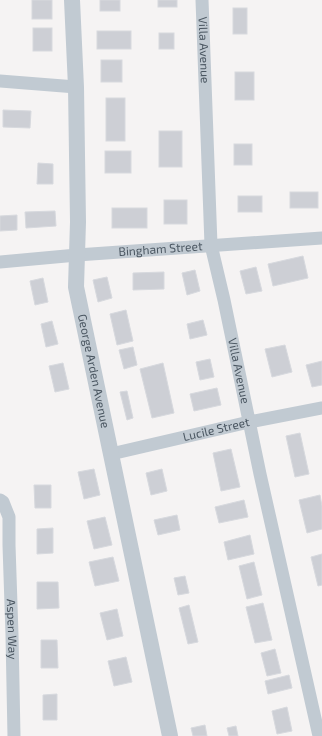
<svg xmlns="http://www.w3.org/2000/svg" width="322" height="736" viewBox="0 0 322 736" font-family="'Exo 2',sans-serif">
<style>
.building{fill:#cdcfd5;stroke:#d7d9de}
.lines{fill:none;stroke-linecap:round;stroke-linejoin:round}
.minor{stroke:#c1cad2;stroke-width:13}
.tertiary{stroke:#c1cad2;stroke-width:16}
.labels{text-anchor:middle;stroke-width:4;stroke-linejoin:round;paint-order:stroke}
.street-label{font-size:12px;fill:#4a5661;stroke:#fff}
</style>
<rect width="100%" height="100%" fill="#f5f3f3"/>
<g class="building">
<rect x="32" y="0" width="20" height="19"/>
<rect x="100" y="0" width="20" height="11"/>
<rect x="158" y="0" width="19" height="7"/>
<rect x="233" y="8" width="14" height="26"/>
<rect x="33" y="28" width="19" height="23"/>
<rect x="97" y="31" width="34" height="18"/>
<rect x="159" y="33" width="15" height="16"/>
<rect x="101" y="60" width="21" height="22"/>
<rect x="235" y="72" width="19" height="28"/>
<rect x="106" y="98" width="19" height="43"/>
<polygon points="3,110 31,111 30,128 3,127"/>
<rect x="159" y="131" width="23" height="36"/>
<rect x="234" y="144" width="18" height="21"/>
<rect x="105" y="151" width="26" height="22"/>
<polygon points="38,163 53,164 53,184 37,184"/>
<rect x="290" y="192" width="28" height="16"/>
<rect x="238" y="196" width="24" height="16"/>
<rect x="164" y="200" width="23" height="24"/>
<rect x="112" y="208" width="35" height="20"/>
<polygon points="55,211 56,226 26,228 25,212"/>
<polygon points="17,215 17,230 0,231 0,216"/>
<polygon points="303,256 308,278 273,286 268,264"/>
<polygon points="256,267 262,291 246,294 240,271"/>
<polygon points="195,270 200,291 187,295 182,273"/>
<polygon points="164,272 164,289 133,290 133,273"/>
<polygon points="107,277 112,298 98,302 93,280"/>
<polygon points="43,278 48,302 35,305 30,281"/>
<polygon points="126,310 133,341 117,345 110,314"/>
<polygon points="203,320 207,335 190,339 187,324"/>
<polygon points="52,321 58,344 46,347 41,324"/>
<polygon points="285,345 292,372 272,377 265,349"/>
<polygon points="133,347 137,365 124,369 119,350"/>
<polygon points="210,359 214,377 200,380 196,362"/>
<polygon points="322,361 322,385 312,387 306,365"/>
<polygon points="63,363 69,389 55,392 49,366"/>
<polygon points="163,363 174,413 152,418 140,369"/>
<polygon points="217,388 221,405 194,411 190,394"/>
<polygon points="127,391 133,418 127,420 120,392"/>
<polygon points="300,433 309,474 295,477 286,436"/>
<polygon points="231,449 240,487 221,491 213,453"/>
<polygon points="94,469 100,495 84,499 78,472"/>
<polygon points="162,469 167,491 151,495 146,473"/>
<polygon points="34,485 51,485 51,508 35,508"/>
<polygon points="320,495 322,506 322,529 307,533 299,500"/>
<polygon points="244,500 248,517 219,523 215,507"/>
<polygon points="177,515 180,530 158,535 154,520"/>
<polygon points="105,517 112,545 94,549 87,521"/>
<polygon points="53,528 53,553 37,554 37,529"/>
<polygon points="250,535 254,554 228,560 224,542"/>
<polygon points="322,554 322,585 318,586 311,557"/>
<polygon points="113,557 119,581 95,586 89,562"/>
<polygon points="254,562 262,595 247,599 239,566"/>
<polygon points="185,576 189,593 178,595 174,578"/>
<polygon points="37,582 58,582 59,608 37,609"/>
<polygon points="263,603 272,640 255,643 246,607"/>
<polygon points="189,605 198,642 188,644 179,608"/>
<polygon points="117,609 123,636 107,640 100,613"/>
<polygon points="41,640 57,640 58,668 41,668"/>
<polygon points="275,649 281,673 267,676 261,653"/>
<polygon points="126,657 132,682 114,686 108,661"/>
<polygon points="289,675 292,688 268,694 265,681"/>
<polygon points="57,694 57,720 43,720 43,695"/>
<polygon points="287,707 292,731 277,734 272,711"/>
<polygon points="205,725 207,736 193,736 191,728"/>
<polygon points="236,726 238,736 229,736 227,728"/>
</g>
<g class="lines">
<g class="minor">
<path id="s1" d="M202 0 211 245 224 300 260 474 319 736"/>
<polyline points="0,81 76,87"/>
<path id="s2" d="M0 262 77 255 322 238"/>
<path id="s3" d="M111 454 249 422 322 408"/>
<path id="s4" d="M0 500 3 502 9 517V545L12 635 14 736"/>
</g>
<path class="tertiary" id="s5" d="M72 0 76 87 78 222 76 287 170 736"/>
</g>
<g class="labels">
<g class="street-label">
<text dy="4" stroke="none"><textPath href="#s1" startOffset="50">Villa Avenue</textPath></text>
<text dy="4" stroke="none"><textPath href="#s2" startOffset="161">Bingham Street</textPath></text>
<text dy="4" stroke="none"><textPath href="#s5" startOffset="373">George Arden Avenue</textPath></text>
<text dy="4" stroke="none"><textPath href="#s1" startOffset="374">Villa Avenue</textPath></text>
<text dy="4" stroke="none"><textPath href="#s3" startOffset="108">Lucile Street</textPath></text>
<text dy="4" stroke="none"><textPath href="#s4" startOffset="132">Aspen Way</textPath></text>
</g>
</g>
</svg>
